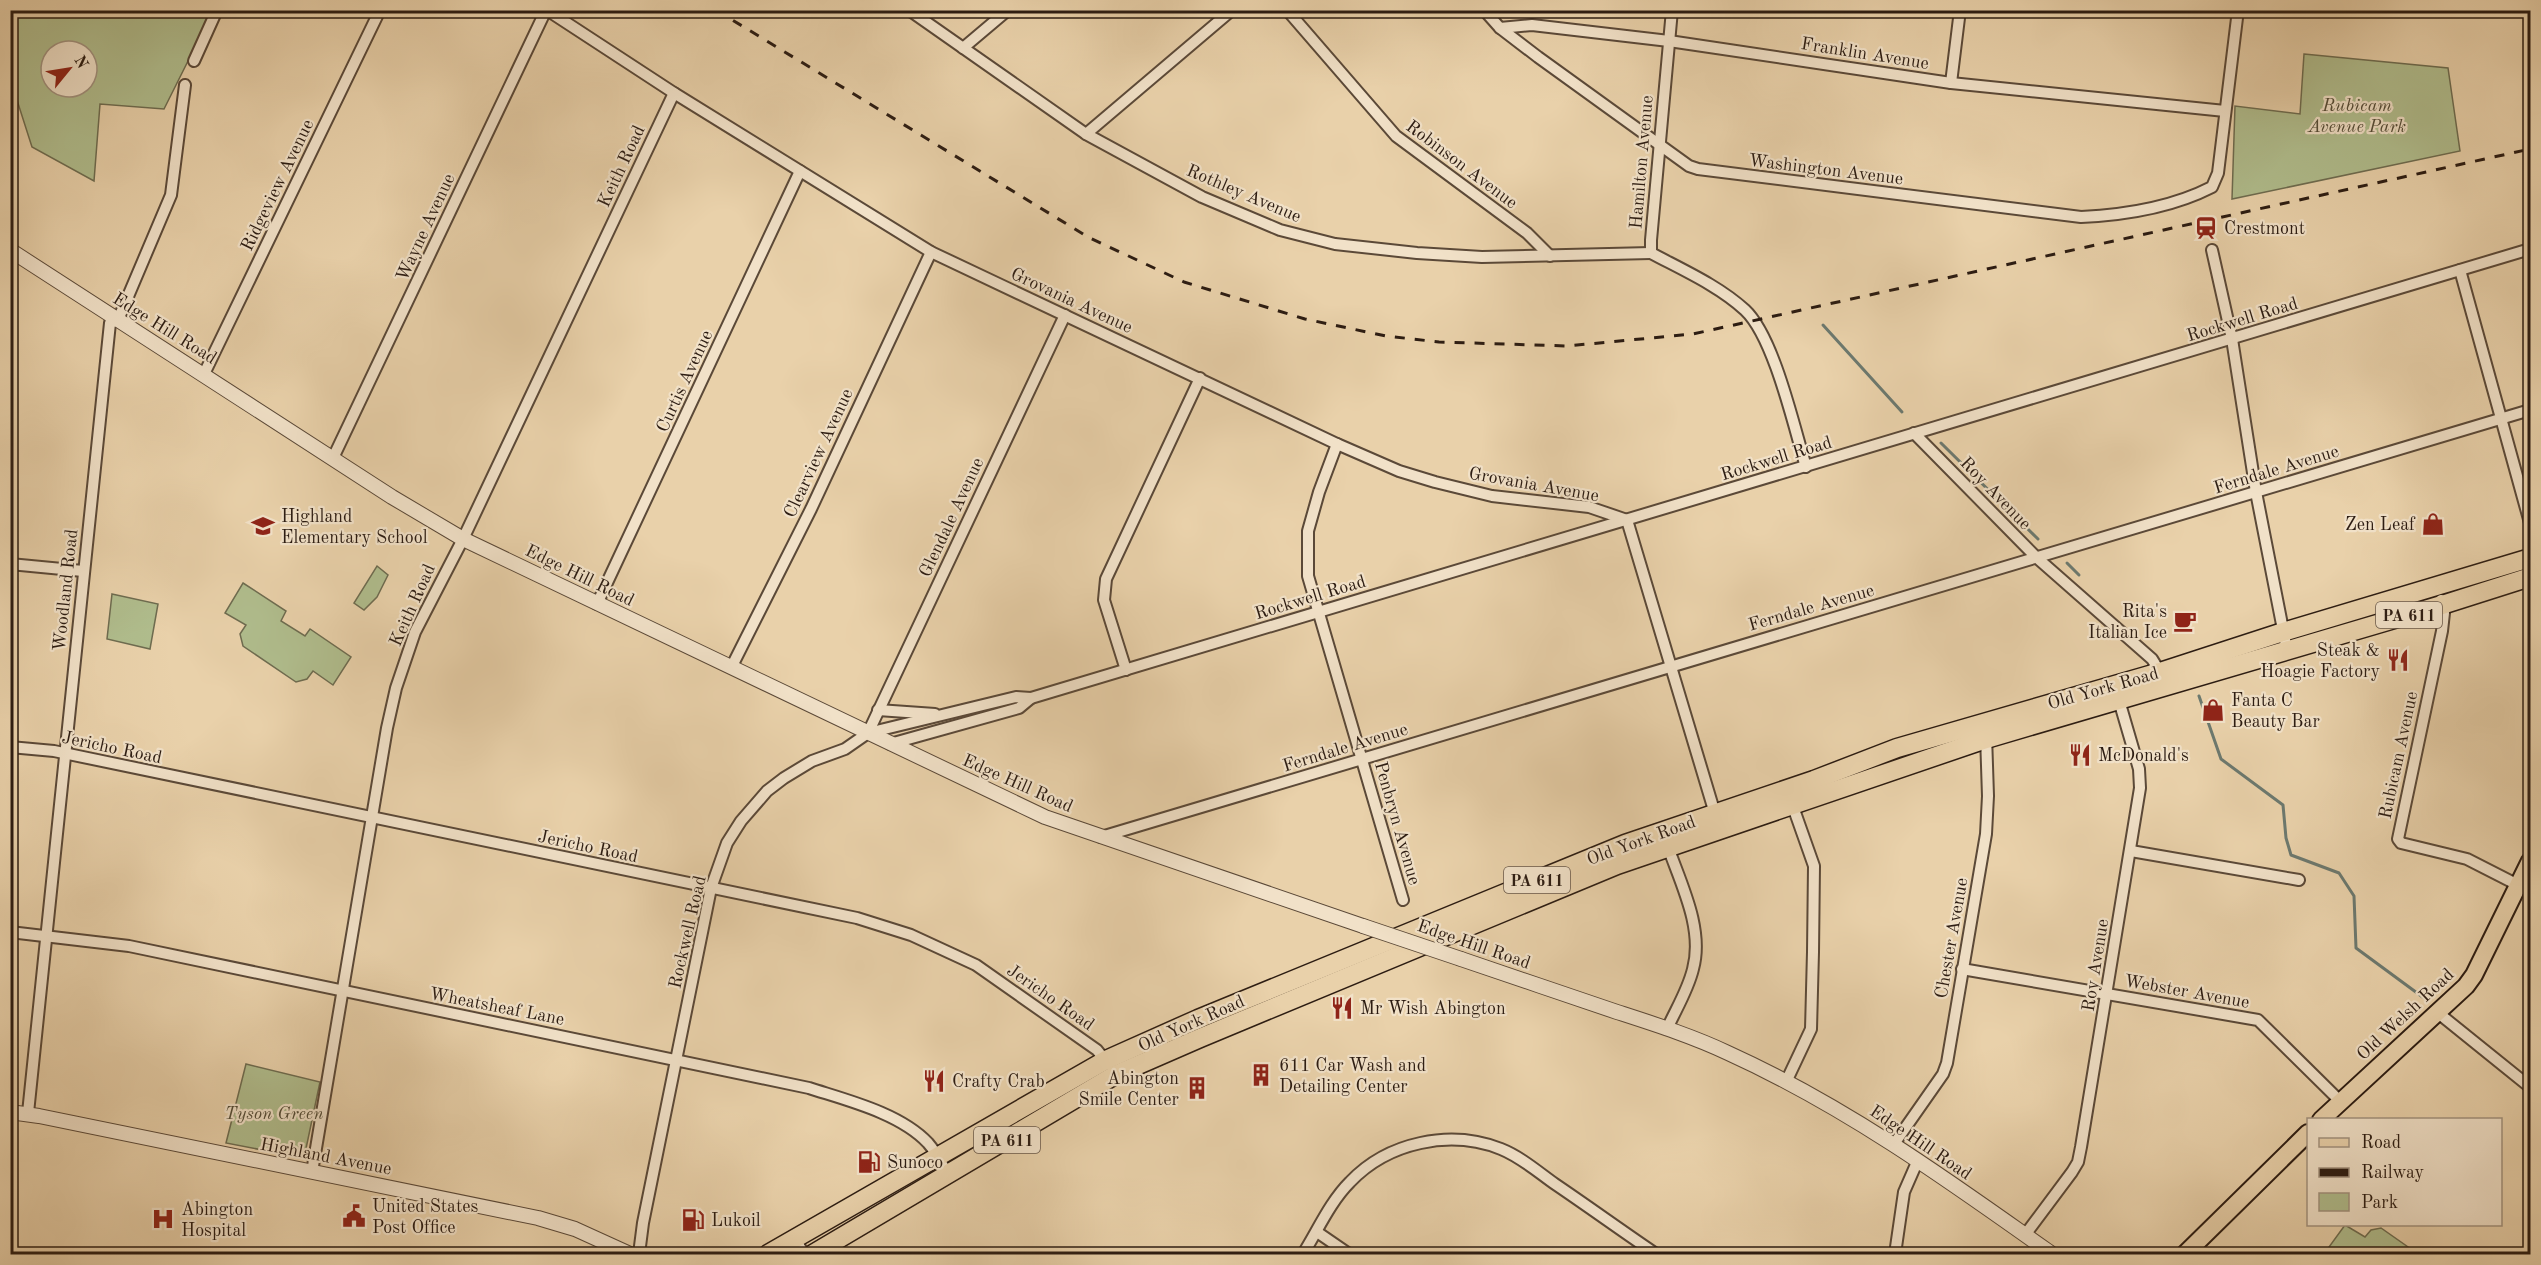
<svg xmlns="http://www.w3.org/2000/svg" width="2541" height="1265" viewBox="0 0 2541 1265" font-family="'Old Standard TT',serif">
<style>
.green{fill:#b0bd8d;stroke:#6e6c50;stroke-width:1.5;fill-rule:evenodd}
.lines{fill:none;stroke-linecap:round;stroke-linejoin:round}
.stream{stroke:#6c796f;stroke-width:3}
.minor-casing{stroke:#5b4938;stroke-width:14}
.tertiary-casing{stroke:#5b4938;stroke-width:16}
.primary-casing{stroke:#2c1c12;stroke-width:20}
.trunk-casing{stroke:#2c1c12;stroke-width:21}
.minor{stroke:#f1e1c8;stroke-width:10}
.tertiary{stroke:#f1e1c8;stroke-width:14}
.primary{stroke:#e9d1aa;stroke-width:16}
.trunk{stroke:#e9d1aa;stroke-width:18}
.rail{stroke:#2c1c12;stroke-width:3;stroke-dasharray:10 10;stroke-linecap:butt}
.tertiary-bridge-casing{stroke:#5b4938;stroke-width:16;stroke-linecap:butt}
.tertiary-bridge{stroke:#f1e1c8;stroke-width:14}
.labels{text-anchor:middle;stroke-width:4.5;stroke-linejoin:round;paint-order:stroke}
.shield{fill:#f1e1c8;stroke:#675749;stroke-width:1.5}
.shield-label{font-size:16px;font-weight:bold;fill:#2c1c12}
.street-label{font-size:18px;fill:#2c1c12;stroke:#f1e1c8}
.park-label{font-size:18px;font-style:italic;fill:#544c37;stroke:#f1e1c8}
.poi-label{font-size:18px;fill:#2c1c12;stroke:#f1e1c8;text-anchor:start}
</style>
<rect width="100%" height="100%" fill="#e9d1aa"/>
<filter id="stains"><feTurbulence type="fractalNoise" baseFrequency=".00333" numOctaves="4"/><feColorMatrix values="0 0 0 0 .2 0 0 0 0 .09 0 0 0 0 .02 0 0 0 .5 -.17"/></filter>
<radialGradient id="worn" r=".72"><stop offset=".6" stop-color="#630" stop-opacity="0"/><stop offset="1" stop-color="#630" stop-opacity=".3"/></radialGradient>
<g class="green">
<path d="M10 11H213L164 109 100 104 94 181 32 147 16 97 11 94ZM51 51H87V87H51Z"/>
<polygon points="2304,54 2448,68 2460,151 2232,199 2235,106 2300,114"/>
<polygon points="377,566 388,575 377,597 364,610 354,603"/>
<polygon points="243,583 286,611 281,621 305,636 310,629 351,657 333,685 313,671 307,679 296,682 243,646 240,634 246,625 225,613"/>
<polygon points="112,594 158,604 150,649 107,639"/>
<polygon points="246,1064 320,1082 304,1158 226,1143"/>
<polygon points="2345,1225 2365,1237 2371,1230 2381,1228 2418,1254 2340,1254 2329,1247"/>
</g>
<g class="lines">
<g class="stream">
<polyline points="1823,325 1902,412"/>
<polyline points="1941,443 2038,539"/>
<polyline points="2067,563 2079,575"/>
<polyline points="2199,696 2221,759 2283,805 2286,838 2291,855 2339,873 2354,896 2356,948 2428,1001"/>
</g>
<g class="minor-casing">
<g id="minor">
<polyline points="547,10 674,93 931,252 1337,444 1399,471 1435,482 1492,496 1589,507 1627,520 1716,817"/>
<polyline points="909,10 1086,134 1202,197 1280,230 1335,244 1417,253 1482,257 1651,253"/>
<polyline points="1287,10 1396,136 1527,233 1550,256"/>
<path d="M1484 10 1500 28 1538 57 1689 166 1698 169 2081 217C2124 215 2173 207 2212 187L2218 173 2238 10"/>
<path d="M1672 10 1651 240V253C1683 270 1719 286 1745 310 1774 337 1794 427 1806 467"/>
<polyline points="1500,28 1532,25 1669,41 1951,83 2225,111"/>
<polyline points="963,48 1008,10"/>
<polyline points="194,61 217,10"/>
<polyline points="1951,83 1960,10"/>
<polyline points="1086,134 1232,10"/>
<polyline points="2212,250 2232,339 2256,492 2287,650"/>
<polyline points="2460,270 2530,523"/>
<polyline points="204,374 380,10"/>
<polyline points="1914,433 2036,557 2152,659 2160,672"/>
<polyline points="1337,444 1319,492 1308,531 1308,576 1403,900"/>
<polyline points="333,458 546,10"/>
<polyline points="10,564 83,571"/>
<polyline points="2441,600 2444,613 2442,631 2398,839 2401,843 2467,859 2518,885"/>
<polyline points="597,604 800,171"/>
<polyline points="732,666 811,509 931,252"/>
<polyline points="1126,670 1104,600 1106,579 1200,378"/>
<polyline points="878,710 935,714"/>
<polyline points="868,733 1065,315"/>
<polyline points="890,744 1019,708 1031,698"/>
<polyline points="10,747 54,751 857,918 911,935 976,965 1097,1050 1108,1064"/>
<polyline points="1101,837 2530,410"/>
<polyline points="2131,851 2299,880"/>
<path d="M10 932 129 946 809 1088C846 1100 900 1113 928 1143 936 1152 942 1164 948 1175"/>
<polyline points="1962,969 2258,1020 2340,1101"/>
<polyline points="2437,1012 2530,1087"/>
<path d="M1667 1029C1676 1009 1688 990 1693 969 1704 929 1681 884 1668 847"/>
<polyline points="1786,1082 1811,1029 1813,952 1814,866 1791,801"/>
<polyline points="28,1113 110,323 118,320 171,195 185,85"/>
<polyline points="1894,1144 1943,1074 1947,1063 1986,834 1988,796 1986,735"/>
<polyline points="312,1172 387,728 396,688 415,632 463,539 674,93"/>
<polyline points="1317,1232 1349,1254"/>
<polyline points="2025,1235 2072,1172 2078,1162 2081,1147 2140,788 2139,769 2118,697"/>
<polyline points="795,1239 804,1254"/>
<polyline points="639,1254 643,1223 711,888 727,843 741,821 767,791 784,778 812,761 845,749 868,733 1016,697 1031,698 2530,249"/>
<path d="M1303 1254C1318 1230 1330 1202 1350 1182 1388 1142 1450 1129 1501 1149 1521 1157 1538 1172 1555 1184 1589 1207 1622 1231 1656 1254"/>
<polyline points="1895,1254 1904,1192 1918,1160"/>
</g>
</g>
<g class="tertiary-casing">
<g id="tertiary">
<polyline points="10,250 392,497 463,539 1045,817 1363,926"/>
<path d="M1461 959C1513 977 1565 994 1617 1012 1654 1024 1692 1036 1728 1053 1845 1106 1948 1180 2052 1254"/>
<polyline points="10,1112 39,1116 538,1218 575,1229 630,1254"/>
</g>
</g>
<g class="primary-casing">
<g id="primary">
<polyline points="2321,1120 2466,986 2474,975 2530,861"/>
<polyline points="2185,1254 2308,1133"/>
</g>
</g>
<g class="trunk-casing">
<g id="trunk">
<polyline points="768,1254 1106,1060 1198,1019 1625,844 1814,780 1897,748 2160,672 2283,632 2530,558"/>
<polyline points="813,1254 1115,1075 1200,1038 1617,865 1986,739 2442,605 2530,577"/>
</g>
</g>
<use href="#minor" class="minor"/>
<use href="#tertiary" class="tertiary"/>
<use href="#primary" class="primary"/>
<use href="#trunk" class="trunk"/>
<polyline class="rail" points="716,10 1088,237 1184,282 1305,319 1386,336 1439,342 1567,346 1693,334 2530,149"/>
<g class="tertiary-bridge-casing">
<polyline id="tertiary-bridge" points="1363,926 1461,959"/>
</g>
<use href="#tertiary-bridge" class="tertiary-bridge"/>
</g>
<defs>
<g id="station-bare" transform="scale(1.8)"><path d="M-3-6H3Q5-6 5-4V2Q5 4 3 4L4.5 6H3L1.5 4h-3L-3 6H-4.5L-3 4Q-5 4-5 2V-4Q-5-6-3-6ZM-3.5-4v3h7v-3ZM-3.5 1v1.5H-2V1ZM2 1v1.5H3.5V1Z" fill="#8f2418" stroke="#f1e1c8" stroke-width="2.5" paint-order="stroke"/></g>
<g id="shop-bare" transform="scale(1.8)"><path d="M-5-2.5h2.3a2.7 3.5 0 0 1 5.4 0H5L5.5 6h-11ZM-1.5-2.5h3a1.5 2.3 0 0 0-3 0Z" fill="#8f2418" stroke="#f1e1c8" stroke-width="2.5" paint-order="stroke"/></g>
<g id="school-bare" transform="scale(1.8)"><path d="M0-5L7-2L0 1L-7-2ZM-4 1L0 2.5L4 1V4Q0 6-4 4Z" fill="#8f2418" stroke="#f1e1c8" stroke-width="2.5" paint-order="stroke"/></g>
<g id="cafe-bare" transform="scale(1.8)"><path d="M-5.5-4.5H6V0H3Q3 3.5 0 3.5H-2.5Q-5.5 3.5-5.5 0ZM3-3.2v2h1.7v-2ZM-6 4.5H4V6H-6Z" fill="#8f2418" stroke="#f1e1c8" stroke-width="2.5" paint-order="stroke"/></g>
<g id="restaurant-bare" transform="scale(1.8)"><path d="M-5-6h1v4h1v-4h1v4h1v-4h1v5L-1.5 .5V6h-2V.5L-5-1ZM5-6V6H3V1.5H1.5Q1.5-4 5-6Z" fill="#8f2418" stroke="#f1e1c8" stroke-width="2.5" paint-order="stroke"/></g>
<g id="building-bare" transform="scale(1.8)"><path d="M-4-6H4V6H1V3H-1V6H-4ZM-2.5-4.3h1.7v1.8h-1.7ZM.8-4.3h1.7v1.8H.8ZM-2.5-1h1.7V.8h-1.7ZM.8-1h1.7V.8H.8Z" fill="#8f2418" stroke="#f1e1c8" stroke-width="2.5" paint-order="stroke"/></g>
<g id="fuel-bare" transform="scale(1.8)"><path d="M-5.5-6h7V0h2V4h1.3V-2.5L3-4.5l.8-.8L6-3V5H2.5V1h-1V6h-7ZM-4.2-4.7v3.2H.2V-4.7Z" fill="#8f2418" stroke="#f1e1c8" stroke-width="2.5" paint-order="stroke"/></g>
<g id="civic-bare" transform="scale(1.8)"><path d="M-.6-6.5H3V-4.5H.6V-3L4-1V1h2V6H-6V1h2V-1L-.6-3ZM-1.2 2.5V6h2.4V2.5Z" fill="#8f2418" stroke="#f1e1c8" stroke-width="2.5" paint-order="stroke"/></g>
<g id="hospital-bare" transform="scale(1.8)"><path d="M-5-5h3v3.5h4V-5h3V5h-3V1.5h-4V5h-3Z" fill="#8f2418" stroke="#f1e1c8" stroke-width="2.5" paint-order="stroke"/></g>
</defs>
<g fill-rule="evenodd">
<use href="#station-bare" x="2206" y="228"/>
<use href="#shop-bare" x="2433" y="524"/>
<use href="#school-bare" x="263" y="526"/>
<use href="#cafe-bare" x="2185" y="621"/>
<use href="#restaurant-bare" x="2398" y="660"/>
<use href="#shop-bare" x="2213" y="710"/>
<use href="#restaurant-bare" x="2080" y="755"/>
<use href="#restaurant-bare" x="1342" y="1008"/>
<use href="#building-bare" x="1261" y="1075"/>
<use href="#restaurant-bare" x="934" y="1081"/>
<use href="#building-bare" x="1197" y="1088"/>
<use href="#fuel-bare" x="869" y="1162"/>
<use href="#civic-bare" x="354" y="1216"/>
<use href="#hospital-bare" x="163" y="1219"/>
<use href="#fuel-bare" x="693" y="1220"/>
</g>
<g class="labels">
<g class="shield">
<rect x="2376" y="602" width="66" height="26" rx="4.5"/>
<rect x="1504" y="867" width="66" height="26" rx="4.5"/>
<rect x="974" y="1127" width="66" height="26" rx="4.5"/>
</g>
<g class="shield-label">
<text x="2409" y="621">PA 611</text>
<text x="1537" y="886">PA 611</text>
<text x="1007" y="1146">PA 611</text>
</g>
<g class="street-label">
<text transform="translate(1865 53) rotate(9)" y="6">Franklin Avenue</text>
<text transform="translate(1641 162) rotate(-85)" y="6">Hamilton Avenue</text>
<text transform="translate(1462 164) rotate(37)" y="6">Robinson Avenue</text>
<text transform="translate(621 166) rotate(-65)" y="6">Keith Road</text>
<text transform="translate(1826 169) rotate(7)" y="6">Washington Avenue</text>
<text transform="translate(277 185) rotate(-64)" y="6">Ridgeview Avenue</text>
<text transform="translate(1244 193) rotate(23)" y="6">Rothley Avenue</text>
<text transform="translate(425 227) rotate(-65)" y="6">Wayne Avenue</text>
<text transform="translate(1072 300) rotate(25)" y="6">Grovania Avenue</text>
<text transform="translate(2242 319) rotate(-17)" y="6">Rockwell Road</text>
<text transform="translate(165 328) rotate(32)" y="6">Edge Hill Road</text>
<text transform="translate(684 381) rotate(-65)" y="6">Curtis Avenue</text>
<text transform="translate(818 453) rotate(-65)" y="6">Clearview Avenue</text>
<text transform="translate(1776 458) rotate(-17)" y="6">Rockwell Road</text>
<text transform="translate(2276 469) rotate(-17)" y="6">Ferndale Avenue</text>
<text transform="translate(1534 484) rotate(10)" y="6">Grovania Avenue</text>
<text transform="translate(1996 493) rotate(46)" y="6">Roy Avenue</text>
<text transform="translate(951 517) rotate(-65)" y="6">Glendale Avenue</text>
<text transform="translate(580 575) rotate(26)" y="6">Edge Hill Road</text>
<text transform="translate(65 590) rotate(-84)" y="6">Woodland Road</text>
<text transform="translate(1310 597) rotate(-17)" y="6">Rockwell Road</text>
<text transform="translate(412 605) rotate(-66)" y="6">Keith Road</text>
<text transform="translate(1811 607) rotate(-16)" y="6">Ferndale Avenue</text>
<text transform="translate(2103 688) rotate(-16)" y="6">Old York Road</text>
<text transform="translate(112 747) rotate(12)" y="6">Jericho Road</text>
<text transform="translate(1345 747) rotate(-17)" y="6">Ferndale Avenue</text>
<text transform="translate(2398 755) rotate(-78)" y="6">Rubicam Avenue</text>
<text transform="translate(1018 783) rotate(24)" y="6">Edge Hill Road</text>
<text transform="translate(1398 823) rotate(74)" y="6">Penbryn Avenue</text>
<text transform="translate(1641 840) rotate(-20)" y="6">Old York Road</text>
<text transform="translate(588 846) rotate(12)" y="6">Jericho Road</text>
<text transform="translate(687 932) rotate(-77)" y="6">Rockwell Road</text>
<text transform="translate(1951 938) rotate(-80)" y="6">Chester Avenue</text>
<text transform="translate(1474 944) rotate(19)" y="6">Edge Hill Road</text>
<text transform="translate(2095 965) rotate(-81)" y="6">Roy Avenue</text>
<text transform="translate(2187 991) rotate(10)" y="6">Webster Avenue</text>
<text transform="translate(1051 997) rotate(35)" y="6">Jericho Road</text>
<text transform="translate(497 1006) rotate(11)" y="6">Wheatsheaf Lane</text>
<text transform="translate(2405 1014) rotate(-43)" y="6">Old Welsh Road</text>
<text transform="translate(1191 1023) rotate(-24)" y="6">Old York Road</text>
<text transform="translate(1921 1142) rotate(34)" y="6">Edge Hill Road</text>
<text transform="translate(326 1156) rotate(11)" y="6">Highland Avenue</text>
</g>
<g class="park-label">
<text x="2357" y="111">Rubicam<tspan x="2357" dy="21">Avenue Park</tspan></text>
<text x="274" y="1119">Tyson Green</text>
</g>
<g class="poi-label">
<text x="2224" y="234">Crestmont</text>
<text x="281" y="522">Highland<tspan x="281" dy="21">Elementary School</tspan></text>
<text x="2415" y="530" text-anchor="end">Zen Leaf</text>
<text x="2167" y="617" text-anchor="end">Rita's<tspan x="2167" dy="21">Italian Ice</tspan></text>
<text x="2380" y="656" text-anchor="end">Steak &amp;<tspan x="2380" dy="21">Hoagie Factory</tspan></text>
<text x="2231" y="706">Fanta C<tspan x="2231" dy="21">Beauty Bar</tspan></text>
<text x="2098" y="761">McDonald's</text>
<text x="1360" y="1014">Mr Wish Abington</text>
<text x="1279" y="1071">611 Car Wash and<tspan x="1279" dy="21">Detailing Center</tspan></text>
<text x="1179" y="1084" text-anchor="end">Abington<tspan x="1179" dy="21">Smile Center</tspan></text>
<text x="952" y="1087">Crafty Crab</text>
<text x="887" y="1168">Sunoco</text>
<text x="372" y="1212">United States<tspan x="372" dy="21">Post Office</tspan></text>
<text x="181" y="1215">Abington<tspan x="181" dy="21">Hospital</tspan></text>
<text x="711" y="1226">Lukoil</text>
</g>
</g>
<rect width="2541" height="1265" fill="none" stroke="#e9d1aa" stroke-width="36"/>
<rect x="12" y="12" width="2517" height="1241" fill="none" stroke="#2c1c12" stroke-width="3"/>
<rect x="18" y="18" width="2505" height="1229" fill="none" stroke="#2c1c12" stroke-width="1.5"/>
<rect x="2307" y="1118" width="195" height="108" fill="#f1e1c8" stroke="#a2927f" stroke-width="1.5"/>
<rect x="2319" y="1138" width="30" height="9" fill="#e9d1aa" stroke="#a2927f" stroke-width="1.5"/>
<text x="2361" y="1148" font-size="18" fill="#2c1c12">Road</text>
<rect x="2319" y="1168" width="30" height="9" fill="#2c1c12" stroke="#a2927f" stroke-width="1.5"/>
<text x="2361" y="1178" font-size="18" fill="#2c1c12">Railway</text>
<rect x="2319" y="1193" width="30" height="18" fill="#b0bd8d" stroke="#a2927f" stroke-width="1.5"/>
<text x="2361" y="1208" font-size="18" fill="#2c1c12">Park</text>
<g transform="translate(69 69) rotate(60)"><circle r="28" fill="#f1e1c8" stroke="#a2927f" stroke-width="1.5"/>
<path d="M0-4.5L10 22L0 15L-10 22Z" fill="#8f2418"/>
<text y="-9" font-size="16" font-weight="bold" text-anchor="middle" fill="#2c1c12">N</text>
</g>
<rect width="100%" height="100%" filter="url(#stains)"/>
<rect width="100%" height="100%" fill="url(#worn)"/>
</svg>
